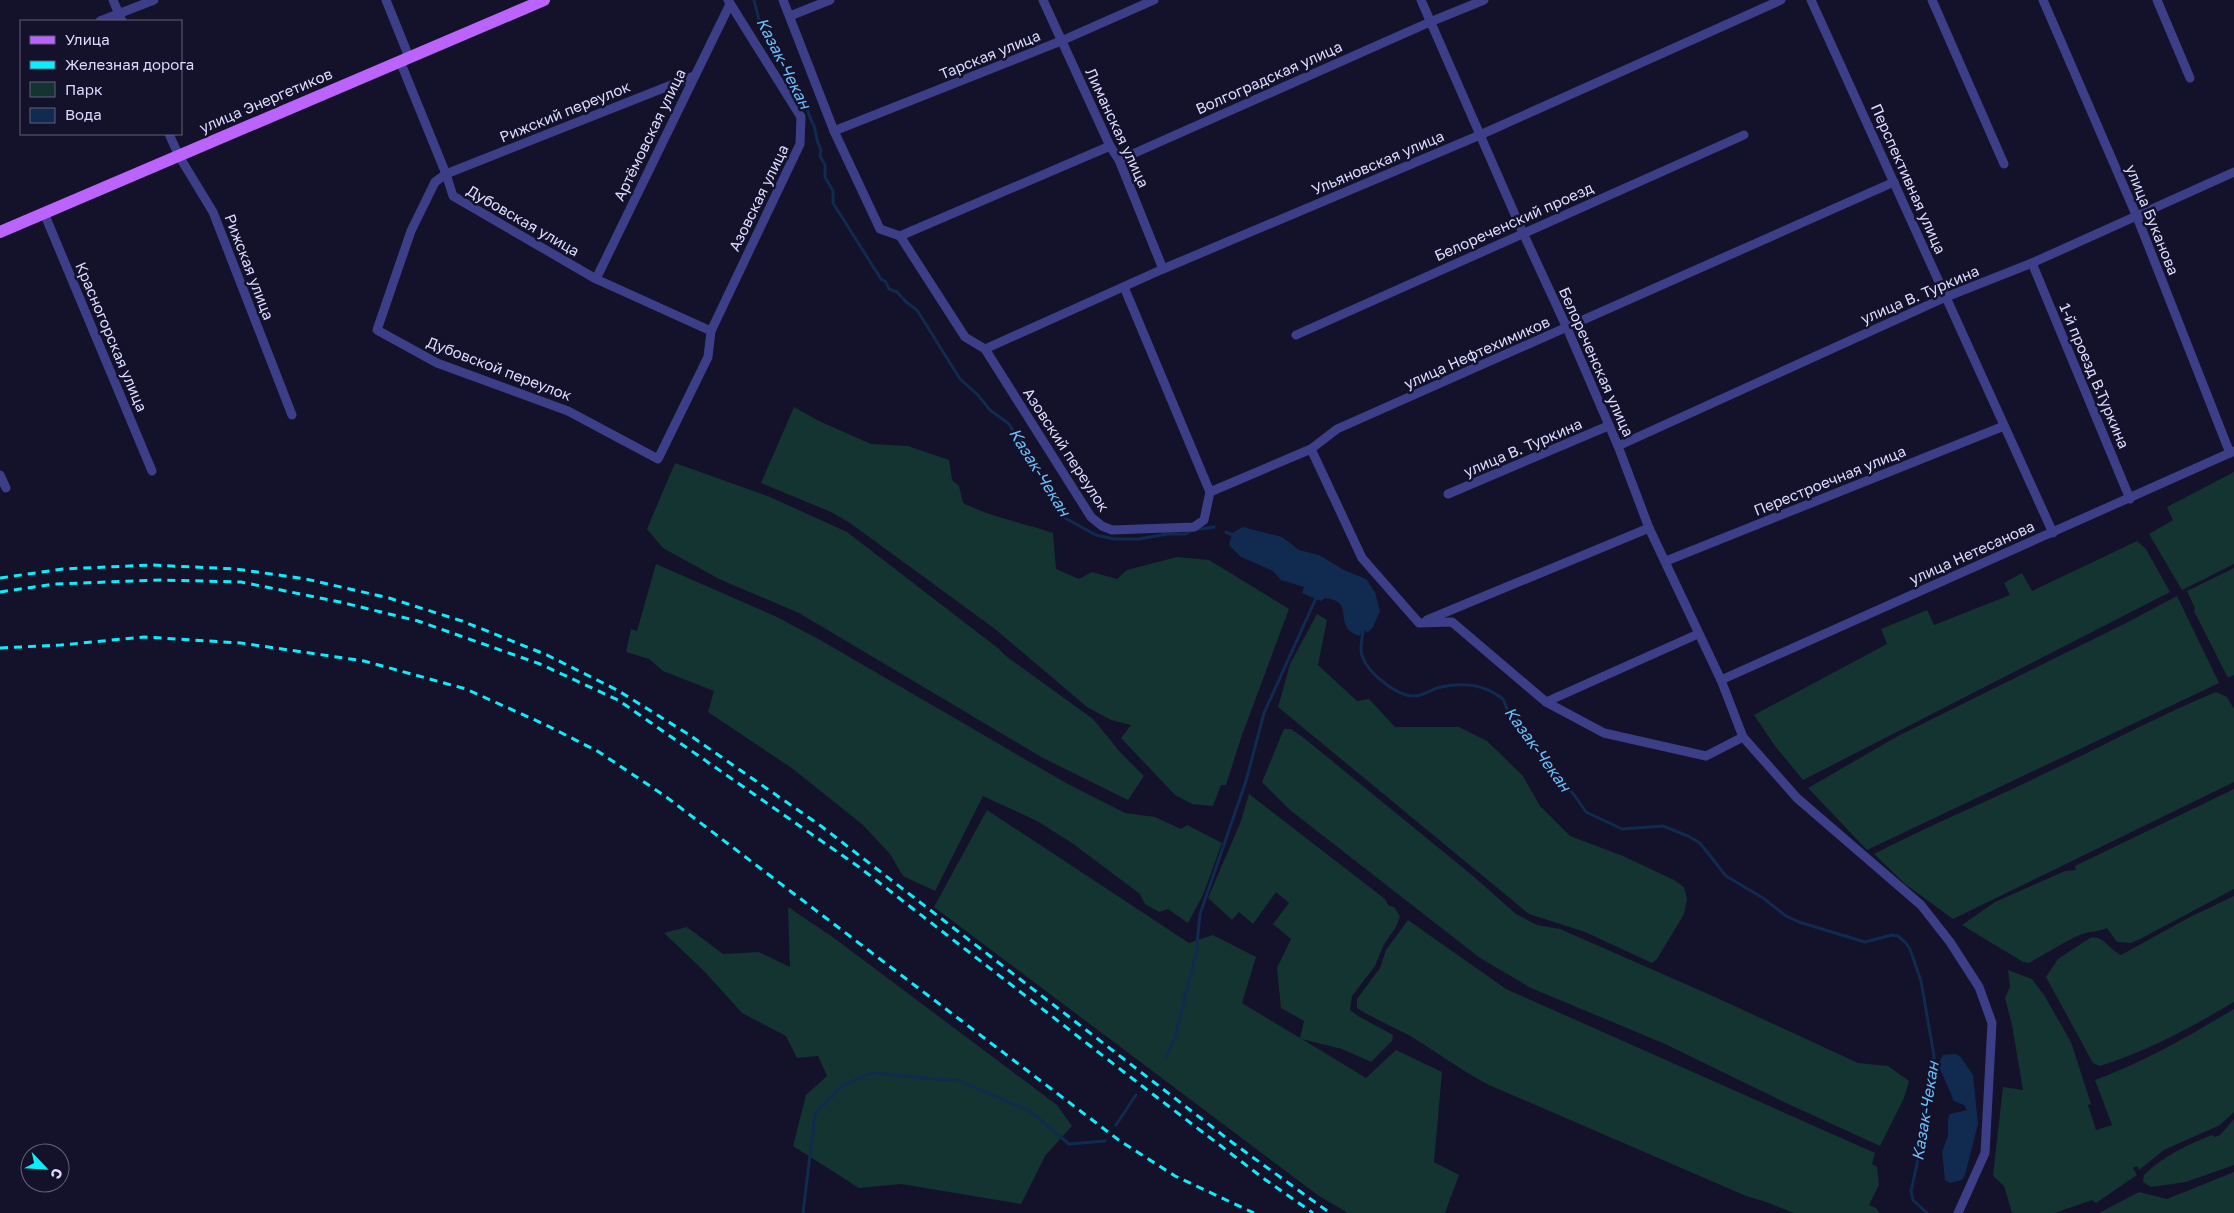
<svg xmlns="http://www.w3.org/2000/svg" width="2234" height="1213" viewBox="0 0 2234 1213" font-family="'Golos Text',sans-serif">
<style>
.green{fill:#143431}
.water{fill:#102b4f}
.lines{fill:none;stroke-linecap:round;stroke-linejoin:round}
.stream{stroke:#102b4f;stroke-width:3}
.minor{stroke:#3d3e88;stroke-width:9}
.primary{stroke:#bb63fd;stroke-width:12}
.rail{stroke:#09f0fc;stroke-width:3;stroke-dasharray:8 6;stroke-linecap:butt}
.labels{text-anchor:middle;stroke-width:5;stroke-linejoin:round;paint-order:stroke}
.street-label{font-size:15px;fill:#dcdaff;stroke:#14112a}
.water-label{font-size:16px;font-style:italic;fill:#6ac0fd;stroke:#14112a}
</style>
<rect width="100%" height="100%" fill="#14112a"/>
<g class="green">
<path d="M794 407 819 421 871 444 908 446 949 460 952 480 959 486 963 503C991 517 1023 523 1053 533L1056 569 1079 579 1092 572 1117 579 1127 570 1177 557 1209 560 1289 609 1241 738 1226 785H1221L1213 806 1192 804 1175 795 1121 738 1131 725 1111 720 1087 707 995 629 850 523 831 512 761 483Z"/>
<polygon points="675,463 770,497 847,532 999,649 1006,656 1093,719 1120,752 1144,776 1128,800 1043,758 799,613 719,579 663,548 647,529"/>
<polygon points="2234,472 2234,564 2182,590 2149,534 2173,520 2167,507"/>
<polygon points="2137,541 2146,549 2170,592 1803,780 1775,746 1754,715 1887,644 1881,629 1927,610 1934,625 2010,595 2004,583 2022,573 2032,591"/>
<polygon points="656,564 777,617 822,641 1066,783 1125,813 1155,817 1181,829 1187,825 1222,843 1203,895 1188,923 1168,909 1159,912 1145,904 1140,894 1072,843 1037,821 983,796 935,891 903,876 890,854 863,825 793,769 708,712 714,691 663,671 649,659 626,652 631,629 637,631"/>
<polygon points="2234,568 2234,675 2228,678 2194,611 2195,608 2187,591"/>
<polygon points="2177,596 2219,683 1867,850 1808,788 1898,736 2128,622"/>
<polygon points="1317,614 1327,620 1318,665 1357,701 1369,699 1395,727 1459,727 1487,741 1523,776 1540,806 1570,836 1623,856 1674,880 1684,887 1687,899 1684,914 1657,959 1652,963 1585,932 1529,914 1278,707 1290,664"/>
<path d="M2216 692 2227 697 2234 709V782L1953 919 1905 884 1874 854C1932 824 1993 799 2052 770 2107 744 2160 715 2216 692Z"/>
<polygon points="1284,729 1291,729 1304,738 1473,876 1516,914 1537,925 1560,929 1715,997 1858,1063 1888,1066 1909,1081 1904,1098 1880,1146 1786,1103 1665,1044 1531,988 1480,958 1290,810 1262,782"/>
<path d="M2234 789V889L2142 938 2131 943 2117 942 2107 928C2098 932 2088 931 2077 936 2061 944 2045 954 2029 963L2023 962 1962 925 1995 902 2065 871 2076 870 2075 866Z"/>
<polygon points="1249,794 1385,899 1389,906 1394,907 1400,916 1396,927 1384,944 1375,966 1352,996 1350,1010 1358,1016 1393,1035 1392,1041 1371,1062 1342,1049 1302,1039 1366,1078 1396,1050 1442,1072 1434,1162 1459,1175 1445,1213 1348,1213 1319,1196 934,907 987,810 1189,943 1213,935 1256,957 1242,1003 1300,1038 1304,1021 1281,1008 1277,968 1291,939 1273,924 1289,903 1276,892 1253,924 1239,912 1232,920 1208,898 1241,821"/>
<path d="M2234 896V1002C2190 1028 2148 1051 2100 1066L2093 1063 2046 977 2058 959 2090 938C2104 935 2109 950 2121 955L2190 917Z"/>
<polygon points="788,907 834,938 1057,1105 1072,1126 1045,1156 1021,1204 901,1184 859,1188 793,1146 806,1095 827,1076 818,1056 797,1058 786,1036 742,1013 705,972 664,933 687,927 723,954 759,952 790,967"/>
<path d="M1408 920 1506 989 1875 1153 1872 1164 1877 1167 1879 1185 1869 1205 1876 1208 1880 1213H1794L1763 1201 1746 1196 1489 1085C1462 1071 1438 1053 1412 1037 1394 1027 1374 1019 1357 1008V999L1380 968 1386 950Z"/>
<path d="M2008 970 2032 979 2044 995 2071 1042 2091 1104 2088 1105 2096 1130 2112 1125 2095 1080C2144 1062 2189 1036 2234 1009V1112L2220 1125 2164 1150 2139 1170 2137 1166 2133 1168 2137 1175 2096 1203 2092 1200 2055 1213H2012L2004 1186 1993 1176 2003 1087 2023 1090 2012 1025 2005 998 2010 987Z"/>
<path d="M2234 1119V1165L2186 1182 2151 1187 2143 1182 2144 1175C2163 1156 2187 1145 2212 1135L2215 1137 2220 1135Z"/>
<polygon points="2234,1172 2234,1213 2099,1213 2139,1192 2167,1199"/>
</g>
<g class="water">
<path d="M1243 527 1282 537 1299 550 1319 555 1344 570 1366 579 1375 592 1380 611 1373 627 1367 633 1364 627 1360 636C1338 630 1347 613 1340 604 1337 600 1330 599 1325 598L1321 601 1302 593 1304 587 1281 580 1273 571 1241 557 1229 545 1232 533Z"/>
<polygon points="1954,1054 1960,1056 1973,1075 1978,1124 1965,1175 1962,1180 1950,1183 1945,1180 1942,1152 1948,1136 1948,1119 1950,1114 1967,1110 1964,1105 1954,1101 1938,1064 1943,1055"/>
</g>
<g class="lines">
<g class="stream">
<path d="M754 0 759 20 767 37 777 50 783 68 792 74 808 111C809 117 812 121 814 126 817 135 815 139 821 150L820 156 825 165V177L833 191V203L881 279 886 282 889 289 897 292 906 302 917 310 960 379 978 395 990 410 1009 424 1065 518 1096 535 1114 539H1139L1167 534H1185L1193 530 1214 527"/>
<polyline points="1226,532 1233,535"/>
<path d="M1362 625 1364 626C1363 633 1361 642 1361 649 1361 668 1394 695 1412 696 1421 697 1429 691 1437 688 1461 682 1483 683 1503 699L1507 709 1524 726 1539 750 1545 762 1575 796 1586 812 1622 829 1663 826 1688 836 1700 843 1726 876 1763 898 1786 916 1799 922 1865 942 1892 935 1898 936 1905 942 1910 949 1921 981 1934 1056 1924 1132 1911 1191 1913 1200 1927 1213"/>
<polyline points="1166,1057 1175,1037 1196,954 1200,914 1246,781 1264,713 1317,596"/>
<polyline points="1116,1125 1136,1095"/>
<polyline points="803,1213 815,1114 842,1086 871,1073 960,1081 1031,1112 1069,1144 1105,1141"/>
</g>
<g class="minor">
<polyline points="113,0 122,21"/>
<polyline points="386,0 409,57"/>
<polyline points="783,0 834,131 880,229 900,236 965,337 985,349 1091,517 1102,526 1112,530 1194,527 1204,520 1210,492"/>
<polyline points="1043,0 1110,146 1119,160 1163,269"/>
<polyline points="1421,0 1523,233 1567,328 1618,446 1649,528 1721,680 1743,737 1797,798 1921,905 1950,942 1979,987 1992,1023 1985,1153 1958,1213"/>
<polyline points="1811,0 2053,533"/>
<polyline points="1932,0 2004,164"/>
<polyline points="2043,0 2137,217 2230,453"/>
<polyline points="2157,0 2190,78"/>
<polyline points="790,16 830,0"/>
<polyline points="100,21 154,0"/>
<polyline points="400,61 446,174 453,196 596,279 711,331"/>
<polyline points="694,76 446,174 435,182 411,231 377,330 437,363 568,411 658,459 708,357 711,331 800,144 801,117 728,0"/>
<polyline points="834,131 1061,41 1154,0"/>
<polyline points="169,134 179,156 213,212 292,415"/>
<polyline points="1119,160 1430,22 1484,0"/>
<polyline points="44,213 152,471"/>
<polyline points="900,236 1110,146"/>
<polyline points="2032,263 2130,499"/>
<polyline points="596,279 730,4"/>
<polyline points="1124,287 1210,492"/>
<polyline points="1296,335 1744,135"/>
<polyline points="985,349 1163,269 1480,135 1781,0"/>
<polyline points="1618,446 1946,297 2032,263 2234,172"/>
<polyline points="1311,449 1362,558 1419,623 1452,622 1546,702 1604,733 1706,756 1743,737"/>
<polyline points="0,475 6,488"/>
<polyline points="1210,492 1311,449 1337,429 1894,182"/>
<polyline points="1448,494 1608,426"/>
<polyline points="1666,561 2004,426"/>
<polyline points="1427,620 1649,528"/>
<polyline points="1721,680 2234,451"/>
<polyline points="1546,702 1698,634"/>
</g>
<polyline class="primary" points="0,232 544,0"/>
<g class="rail">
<polyline points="0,578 63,569 151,565 236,569 306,579 389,598 462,621 547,655 617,690 688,734 821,826 1233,1143 1330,1213"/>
<polyline points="0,592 55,584 160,580 241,582 340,602 418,621 540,664 618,700 859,867 1142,1086 1263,1178 1313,1213"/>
<polyline points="0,648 61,645 144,637 241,643 364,661 466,689 546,725 599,752 665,796 1120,1141 1175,1176 1254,1213"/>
</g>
</g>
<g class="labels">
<g class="street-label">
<text transform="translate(990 55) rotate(-22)" y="5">Тарская улица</text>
<text transform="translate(1269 78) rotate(-24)" y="5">Волгоградская улица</text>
<text transform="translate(266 101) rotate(-23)" y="5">улица Энергетиков</text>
<text transform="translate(565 112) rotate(-22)" y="5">Рижский переулок</text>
<text transform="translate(1117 128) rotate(65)" y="5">Лиманская улица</text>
<text transform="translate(650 135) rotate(-64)" y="5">Артёмовская улица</text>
<text transform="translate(1378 163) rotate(-23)" y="5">Ульяновская улица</text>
<text transform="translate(1908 179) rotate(66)" y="5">Перспективная улица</text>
<text transform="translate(759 198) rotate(-64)" y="5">Азовская улица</text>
<text transform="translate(2152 220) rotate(68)" y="5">улица Буканова</text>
<text transform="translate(523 221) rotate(30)" y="5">Дубовская улица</text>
<text transform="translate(1514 222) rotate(-24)" y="5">Белореченский проезд</text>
<text transform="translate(249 267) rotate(69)" y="5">Рижская улица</text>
<text transform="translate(1920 295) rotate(-23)" y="5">улица В. Туркина</text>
<text transform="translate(111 337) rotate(67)" y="5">Красногорская улица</text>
<text transform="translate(1477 353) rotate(-24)" y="5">улица Нефтехимиков</text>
<text transform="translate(1596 362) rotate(66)" y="5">Белореченская улица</text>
<text transform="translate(499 369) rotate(21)" y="5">Дубовской переулок</text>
<text transform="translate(2094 376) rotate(67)" y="5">1-й проезд В.Туркина</text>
<text transform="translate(1523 448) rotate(-23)" y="5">улица В. Туркина</text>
<text transform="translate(1066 450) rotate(57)" y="5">Азовский переулок</text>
<text transform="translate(1830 481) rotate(-22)" y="5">Перестроечная улица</text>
<text transform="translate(1972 553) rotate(-24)" y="5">улица Нетесанова</text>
</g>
<g class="water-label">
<text transform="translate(784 63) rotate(63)" y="6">Казак-Чекан</text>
<text transform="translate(1040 472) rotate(58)" y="6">Казак-Чекан</text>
<text transform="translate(1538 749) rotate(54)" y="6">Казак-Чекан</text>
<text transform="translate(1925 1111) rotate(-81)" y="6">Казак-Чекан</text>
</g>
</g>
<rect x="20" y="20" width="162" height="115" fill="#14112a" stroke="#64617f"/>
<rect x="30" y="36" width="25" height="8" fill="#bb63fd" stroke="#64617f"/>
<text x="65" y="45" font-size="15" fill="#dcdaff">Улица</text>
<rect x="30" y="61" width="25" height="8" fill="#09f0fc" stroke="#64617f"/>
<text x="65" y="70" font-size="15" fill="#dcdaff">Железная дорога</text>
<rect x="30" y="82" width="25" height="15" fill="#143431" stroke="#64617f"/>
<text x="65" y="95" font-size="15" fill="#dcdaff">Парк</text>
<rect x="30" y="108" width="25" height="15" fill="#102b4f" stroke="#64617f"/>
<text x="65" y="120" font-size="15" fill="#dcdaff">Вода</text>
<g transform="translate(45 1168) rotate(115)"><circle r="24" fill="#14112a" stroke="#64617f"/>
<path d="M0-4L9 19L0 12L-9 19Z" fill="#09f0fc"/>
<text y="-8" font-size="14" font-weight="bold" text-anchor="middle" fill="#dcdaff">С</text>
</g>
</svg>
